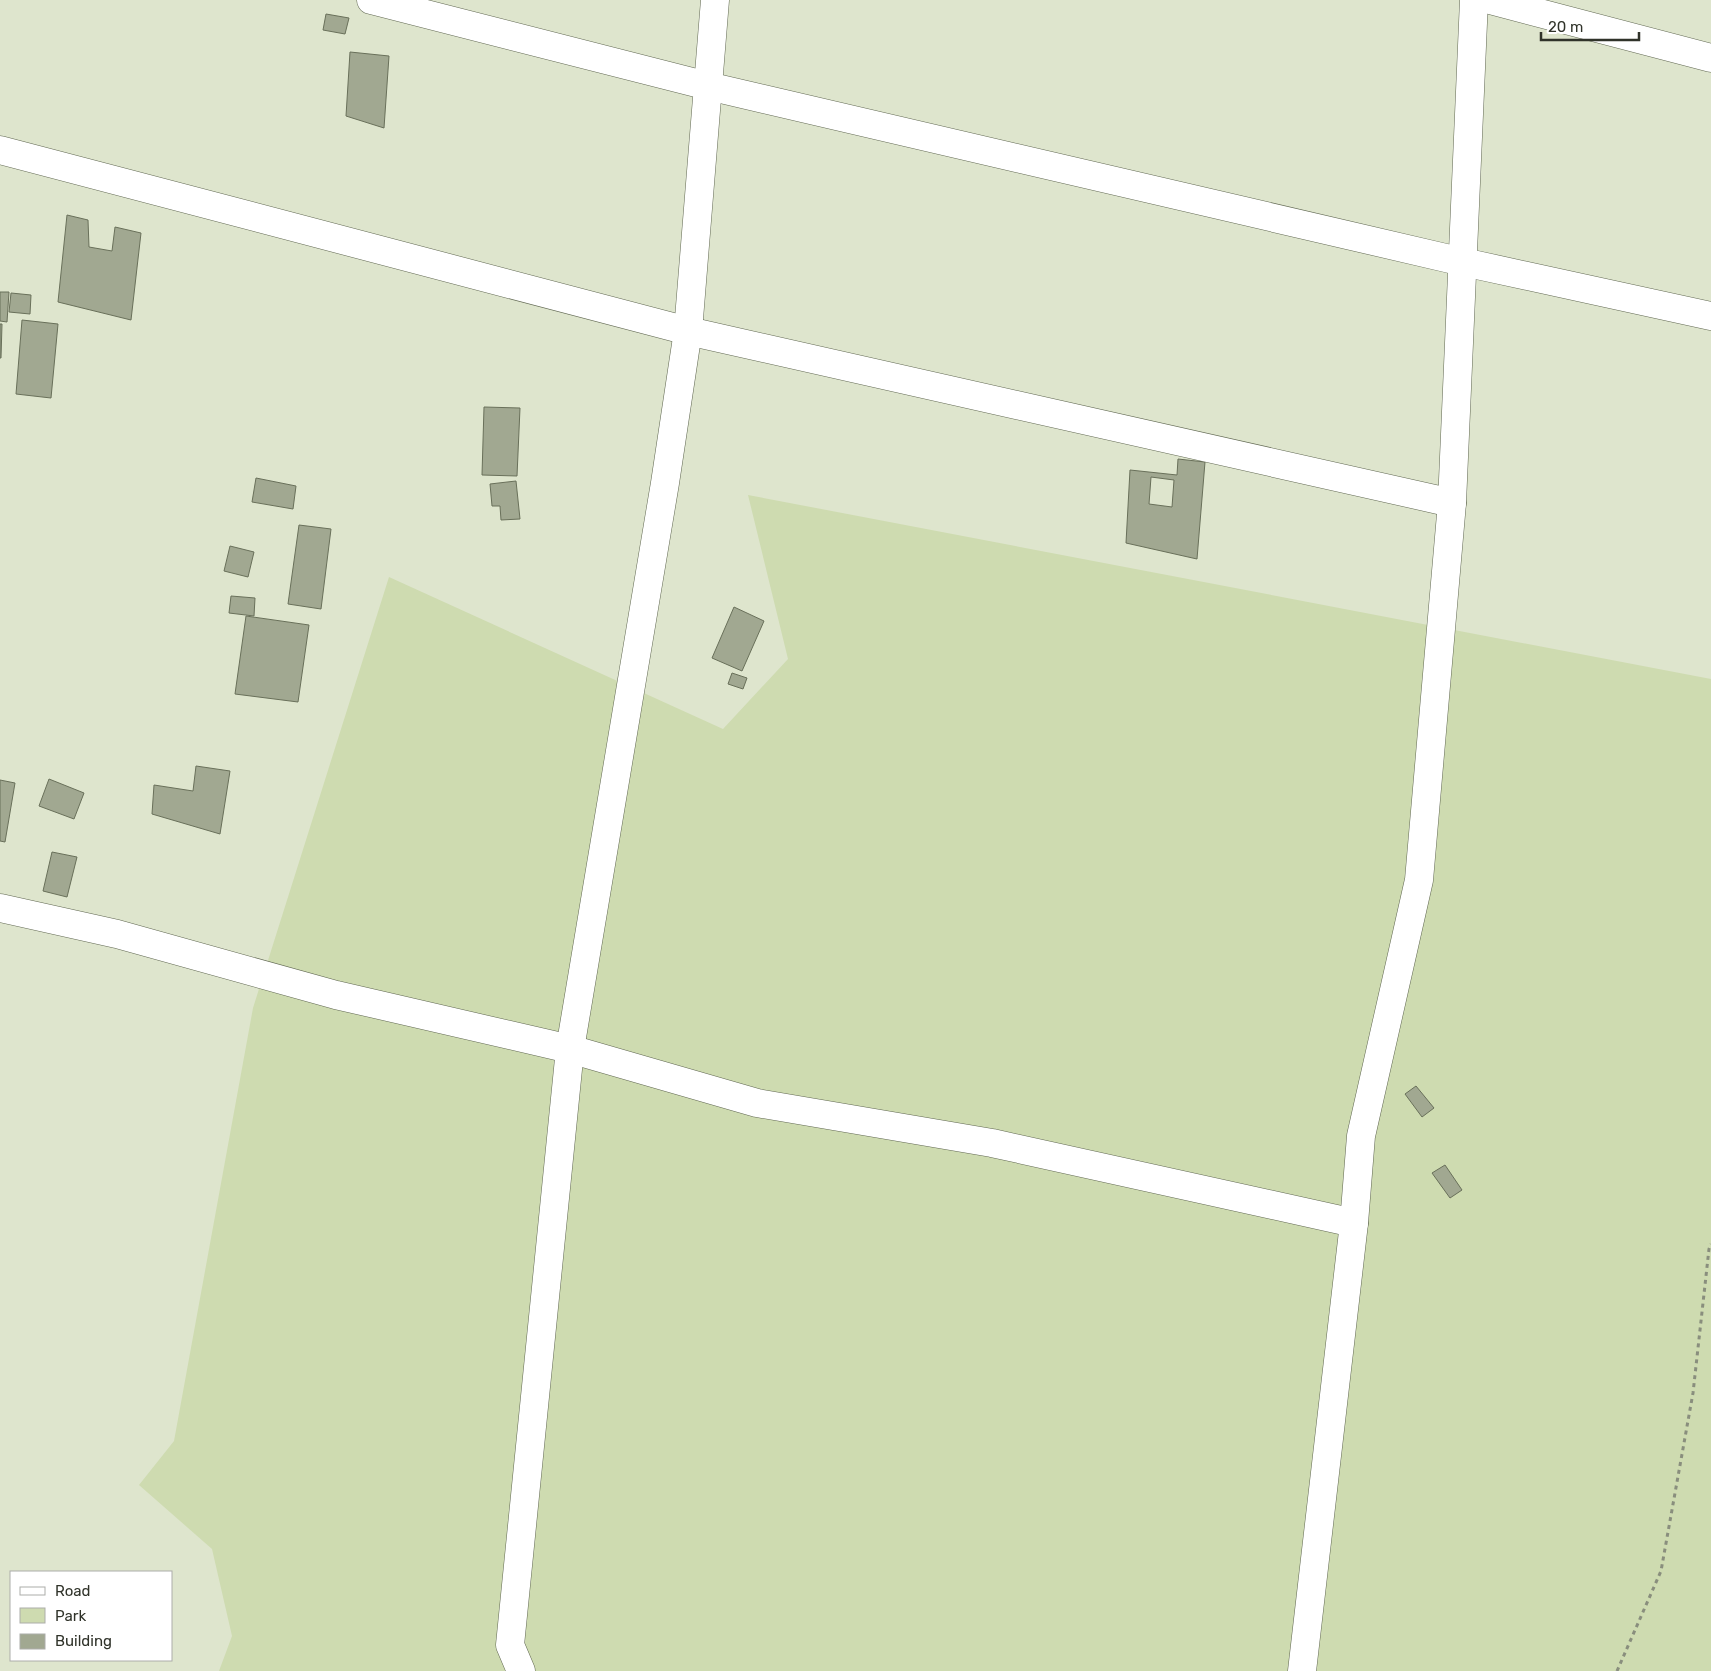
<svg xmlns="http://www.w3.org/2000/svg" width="1711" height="1671" viewBox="0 0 1711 1671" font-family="Rubik,sans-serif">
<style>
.green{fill:#cedbb0}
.building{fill:#a1a891;stroke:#69705a;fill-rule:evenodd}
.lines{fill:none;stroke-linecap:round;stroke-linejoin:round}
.minor-casing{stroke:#616852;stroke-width:29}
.path{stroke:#898e7d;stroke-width:3;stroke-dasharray:4 4;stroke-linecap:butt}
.minor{stroke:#fff;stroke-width:28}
</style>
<rect width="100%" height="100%" fill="#dee5cd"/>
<polygon class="green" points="748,495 1711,679 1711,1671 219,1671 232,1636 212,1549 139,1485 174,1441 253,1008 389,577 723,729 788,659"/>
<g class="building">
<polygon points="326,14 349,18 345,34 323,30"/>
<polygon points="350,52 389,56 384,128 346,116"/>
<polygon points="67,215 88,220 89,247 112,251 115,227 141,233 131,320 58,302"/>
<polygon points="0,292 9,292 7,322 0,321"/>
<polygon points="11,293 31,295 30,314 9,312"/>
<polygon points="22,320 58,324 51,398 16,394"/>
<polygon points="0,324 2,324 1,358 0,358"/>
<polygon points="484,407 520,408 517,476 482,475"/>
<path d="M1178 459 1205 462 1197 559 1126 543 1130 470 1177 475ZM1151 477 1174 480 1172 507 1149 504Z"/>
<polygon points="256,478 296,486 293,509 252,502"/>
<polygon points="516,481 520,519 501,520 500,506 492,506 490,484"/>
<polygon points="299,525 331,529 321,609 288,604"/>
<polygon points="230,546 254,552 248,577 224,571"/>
<polygon points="231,596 255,598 254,616 229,613"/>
<polygon points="734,607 764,621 742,671 712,658"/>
<polygon points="246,616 309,625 298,702 235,694"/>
<polygon points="732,673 747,678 743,689 728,684"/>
<polygon points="196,766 230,771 220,834 152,814 154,785 193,791"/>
<polygon points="49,779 84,793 74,819 39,806"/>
<polygon points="0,780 15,783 5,842 0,841"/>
<polygon points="52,852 77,857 67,897 43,891"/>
<polygon points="1416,1086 1434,1108 1422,1117 1405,1094"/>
<polygon points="1445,1165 1462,1190 1450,1198 1432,1173"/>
</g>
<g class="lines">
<g class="minor-casing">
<g id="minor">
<polyline points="371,0 708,86 1463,262 1711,316"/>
<polyline points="1490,0 1711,58"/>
<polyline points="0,150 688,331 1452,503 1474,0"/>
<polyline points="0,908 117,934 336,995 570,1049 757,1103 992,1143 1354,1223"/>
<polyline points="521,1671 510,1645 570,1049 665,483 688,331 715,0"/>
<polyline points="1302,1671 1354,1223 1361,1136 1419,880 1452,503"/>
</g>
</g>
<polyline class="path" points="1617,1671 1661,1571 1693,1393 1709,1249 1711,1244"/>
<use href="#minor" class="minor"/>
</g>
<rect x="10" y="1571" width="162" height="90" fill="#ffffff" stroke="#acadaa"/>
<rect x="20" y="1587" width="25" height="8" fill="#ffffff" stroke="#acadaa"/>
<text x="55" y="1596" font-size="15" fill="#30332a">Road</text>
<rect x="20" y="1608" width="25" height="15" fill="#cedbb0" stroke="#acadaa"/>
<text x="55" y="1621" font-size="15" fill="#30332a">Park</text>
<rect x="20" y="1634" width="25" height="15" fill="#a1a891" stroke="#acadaa"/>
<text x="55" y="1646" font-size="15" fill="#30332a">Building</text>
<path d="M1541 32v8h98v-8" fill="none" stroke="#30332a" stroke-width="2.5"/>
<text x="1548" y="32" font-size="15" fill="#30332a" stroke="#ffffff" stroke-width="4" paint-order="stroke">20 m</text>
</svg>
